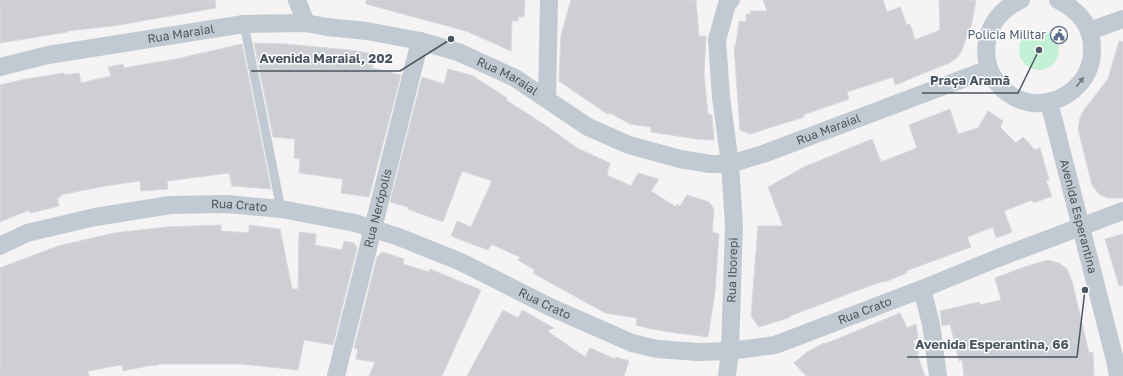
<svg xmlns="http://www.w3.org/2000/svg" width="1123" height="376" viewBox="0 0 1123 376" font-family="'Golos Text',sans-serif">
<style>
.green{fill:#c3f1d5}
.building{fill:#cdcfd5;stroke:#d7d9de}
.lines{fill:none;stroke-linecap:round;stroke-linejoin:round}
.service{stroke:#c1cad2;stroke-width:9}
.minor{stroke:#c1cad2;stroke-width:18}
.oneway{fill:#6e7983}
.labels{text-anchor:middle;stroke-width:3;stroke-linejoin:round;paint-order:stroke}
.street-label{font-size:12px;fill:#4a5661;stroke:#fff}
.service-label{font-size:12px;fill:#4e5e75;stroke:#fff;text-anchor:end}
.leader{fill:none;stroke:#4a5661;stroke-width:1.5}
.callout-dot{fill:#4a5661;stroke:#fff;stroke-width:1.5}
.callout-label{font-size:13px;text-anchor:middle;font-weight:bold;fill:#4a5661;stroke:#fff;stroke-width:3;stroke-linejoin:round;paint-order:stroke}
</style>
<rect width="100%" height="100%" fill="#f5f3f3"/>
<circle class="green" cx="1039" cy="50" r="20"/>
<g class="building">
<polygon points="0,0 215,0 216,8 113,26 67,31 68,32 0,43"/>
<polygon points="366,0 525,0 524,17 518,17 518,21 512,21 511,51 466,31 366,4"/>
<polygon points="571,0 696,0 699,36 706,36 704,76 708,114 712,115 714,140 697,139 651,132 651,127 630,124 612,114 606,113 559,81 561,35"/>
<polygon points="763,0 883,0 887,12 900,7 907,25 910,24 915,40 940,30 939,0 976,0 972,23 962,50 957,58 949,63 895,85 893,77 847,92 849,99 803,115 804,117 750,134 740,130 734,46 736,44 739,21 746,22 746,14 751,14 750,11 767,11"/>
<polygon points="1119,41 1123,42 1123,198 1108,198 1099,194 1092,185 1078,129 1080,118 1084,110 1108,79"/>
<polygon points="254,43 286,44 349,50 375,54 372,68 401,75 369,197 341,193 343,179 299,173 300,159 294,158 295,139 273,137"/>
<polygon points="242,44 271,189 232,186 229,173 167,181 168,189 141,191 140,181 105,186 60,195 61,197 57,198 59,206 30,213 29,210 0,222 0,85 26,79 64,73 64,75 79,73 81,83 111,76 108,67 123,64 124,68 176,59"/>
<polygon points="448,69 474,76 474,77 507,98 506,100 545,125 577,148 610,163 607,175 631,186 638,173 659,179 651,191 676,207 677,204 680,206 687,195 709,202 714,209 712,232 719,234 715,292 708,337 669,332 647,328 636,325 637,318 605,313 533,273 535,270 518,260 520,257 493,245 491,245 488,250 451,236 457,221 471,227 492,181 462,171 443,222 408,209 408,207 390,202 422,77 444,84"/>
<polygon points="950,109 958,134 978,128 988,111 1003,121 1000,127 1016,143 1023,137 1035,150 1040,148 1049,180 1046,181 1052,196 1034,203 1032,200 1004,211 1012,232 996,238 993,227 967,237 971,247 906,271 907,273 885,282 884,281 869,286 790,316 791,317 759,327 751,316 758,226 783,226 768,187 804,167 872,139 881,162 917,148 909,125"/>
<polygon points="221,225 221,231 249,233 249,225 280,229 292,289 298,289 299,232 316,234 315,245 342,250 344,241 354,243 357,248 333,345 304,340 298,370 241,364 158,364 158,365 147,366 123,371 122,366 121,366 121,365 88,371 89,376 0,376 0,268 58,246 114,233 166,227"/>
<polygon points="1123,234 1123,285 1119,286 1105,239"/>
<polygon points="382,252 404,259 403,264 429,272 430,269 481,290 442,376 369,376 375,362 356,359 358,349 354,348 377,257"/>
<polygon points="1048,260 1059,263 1067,269 1072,281 1089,353 1093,352 1094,376 964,376 962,360 959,361 950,324 942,326 940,311 979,302 980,305 1001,300 995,278 1024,267"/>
<polygon points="503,310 518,318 522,310 554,328 547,331 585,357 590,348 615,359 616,357 629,361 624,376 467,376"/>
<polygon points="900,313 907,328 916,324 918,338 913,341 919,353 917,354 925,376 806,376 794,363 807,352 824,343 825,344"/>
</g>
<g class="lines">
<polyline class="service" points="244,24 281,209"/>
<g class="minor">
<polyline points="297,0 306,23"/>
<path d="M1021 0C979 17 973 74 1014 97 1022 101 1031 104 1040 103 1052 102 1064 98 1073 90 1085 80 1092 66 1092 50 1093 26 1078 10 1058 0"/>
<polyline points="1089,31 1123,19"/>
<path id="s1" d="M0 67 48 55 244 24 306 23 327 27 367 31 420 41 458 52 515 78 588 127 629 145 680 159 710 164H730L763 154 989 69"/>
<polyline points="547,99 549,0"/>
<path id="s2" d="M1049 102 1115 360 1118 376"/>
<path id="s3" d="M0 246 27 233 95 217 170 205 227 204 281 209 355 223 399 237 461 262 550 307 632 343 657 349 698 352 730 351 775 345 922 289 998 258 1123 211"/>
<polyline points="922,289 931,324 938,376"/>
<path id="s4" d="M336 376 420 41"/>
<path id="s5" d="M727 376 730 351 734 225 730 164 721 97 717 40 727 4 731 0"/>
</g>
</g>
<defs><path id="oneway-solid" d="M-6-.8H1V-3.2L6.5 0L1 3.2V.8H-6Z"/></defs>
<use class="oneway" href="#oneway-solid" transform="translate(1080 82) rotate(-53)"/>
<defs>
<g id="civic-ring" transform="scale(0.9)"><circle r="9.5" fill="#fff" stroke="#5c6f8a" stroke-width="1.5"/><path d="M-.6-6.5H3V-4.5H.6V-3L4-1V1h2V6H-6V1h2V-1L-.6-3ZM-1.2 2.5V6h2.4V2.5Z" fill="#5c6f8a"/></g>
</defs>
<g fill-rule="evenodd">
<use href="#civic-ring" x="1059" y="35"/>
</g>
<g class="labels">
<g class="street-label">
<text dy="4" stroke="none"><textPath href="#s1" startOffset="184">Rua Maraial</textPath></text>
<text dy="4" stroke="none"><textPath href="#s1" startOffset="520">Rua Maraial</textPath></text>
<text dy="4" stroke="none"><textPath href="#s1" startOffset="868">Rua Maraial</textPath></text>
<text dy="4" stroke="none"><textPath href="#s3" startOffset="245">Rua Crato</textPath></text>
<text dy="4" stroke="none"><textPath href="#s4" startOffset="173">Rua Nerópolis</textPath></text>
<text dy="4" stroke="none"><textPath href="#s2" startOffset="118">Avenida Esperantina</textPath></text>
<text dy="4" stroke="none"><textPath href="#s5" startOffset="106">Rua Iborepi</textPath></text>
<text dy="4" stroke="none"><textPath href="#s3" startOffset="569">Rua Crato</textPath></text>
<text dy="4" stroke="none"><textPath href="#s3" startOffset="905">Rua Crato</textPath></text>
</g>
<g class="service-label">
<text x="1046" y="39">Policia Militar</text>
</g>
</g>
<path class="leader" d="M451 39L400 71H251M1039 50L1018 93H922M1085 290L1077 357H907"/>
<g class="callout-dot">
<circle cx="451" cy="39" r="4"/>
<circle cx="1039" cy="50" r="4"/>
<circle cx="1085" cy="290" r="4"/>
</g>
<g class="callout-label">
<text x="326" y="63">Avenida Maraial, 202</text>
<text x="970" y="85">Praça Aramã</text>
<text x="992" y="349">Avenida Esperantina, 66</text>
</g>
</svg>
